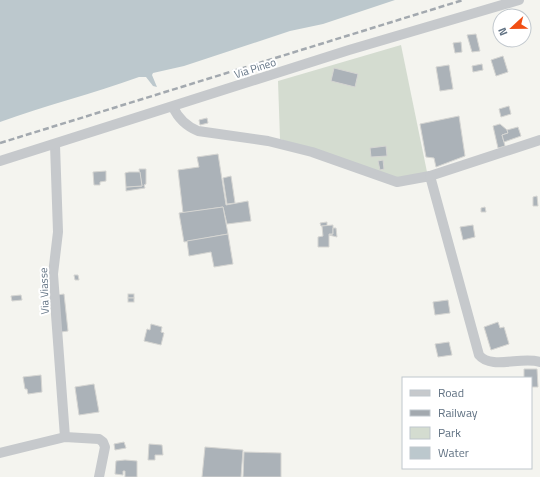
<svg xmlns="http://www.w3.org/2000/svg" width="540" height="477" viewBox="0 0 540 477" font-family="'Titillium Web',sans-serif">
<style>
.green{fill:#d4dcd0}
.water{fill:#bcc8cd}
.building{fill:#abb2b8;stroke:#d5d5d2}
.lines{fill:none;stroke-linecap:round;stroke-linejoin:round}
.minor{stroke:#c6c9cc;stroke-width:10}
.rail{stroke:#a3a9af;stroke-width:2.5;stroke-dasharray:6 3;stroke-linecap:butt}
.labels{text-anchor:middle;stroke-width:4;stroke-linejoin:round;paint-order:stroke}
.street-label{font-size:11px;fill:#617283;stroke:#fff}
</style>
<rect width="100%" height="100%" fill="#f4f4ef"/>
<polygon class="green" points="401,45 427,172 403,178 391,177 280,139 278,81"/>
<path class="water" d="M0 0H395L323 24 290 31 184 66 153 73 152 75 157 87 153 86 146 77H139C93 94 46 105 0 122Z"/>
<g class="building">
<polygon points="476,34 480,51 472,52 467,35"/>
<polygon points="461,42 462,52 455,53 453,43"/>
<polygon points="503,56 508,72 496,76 491,60"/>
<polygon points="482,64 483,70 473,72 472,66"/>
<polygon points="449,65 453,89 440,91 436,67"/>
<polygon points="334,68 358,74 355,87 331,81"/>
<polygon points="509,106 511,114 501,117 499,109"/>
<polygon points="459,116 465,156 436,167 434,158 426,157 420,124"/>
<polygon points="207,118 208,123 200,125 199,120"/>
<polygon points="500,124 507,130 508,133 502,135 505,146 498,148 493,126"/>
<polygon points="518,127 521,136 504,142 502,135 508,133 507,130"/>
<polygon points="386,146 387,156 371,157 370,148"/>
<polygon points="218,154 226,205 248,201 251,221 227,224 223,207 183,213 178,170 199,167 197,157"/>
<polygon points="383,160 384,169 380,170 378,161"/>
<polygon points="139,169 146,169 146,184 144,185 145,188 126,191 126,187 142,186"/>
<polygon points="106,171 106,181 100,182 100,185 94,185 93,172"/>
<polygon points="129,172 140,172 142,186 126,187 125,173"/>
<polygon points="231,176 235,203 227,204 223,178"/>
<polygon points="537,196 538,206 533,206 533,197"/>
<polygon points="223,207 228,234 184,242 179,213"/>
<polygon points="485,207 486,212 481,212 481,208"/>
<polygon points="327,222 327,226 321,226 320,223"/>
<polygon points="333,225 333,234 329,234 329,247 318,247 318,237 323,236 322,226"/>
<polygon points="473,225 475,237 463,240 460,227"/>
<polygon points="333,228 336,228 337,237 329,235 333,234"/>
<polygon points="228,234 233,264 214,267 211,252 189,256 187,241"/>
<polygon points="74,275 78,275 79,280 75,280"/>
<polygon points="64,294 68,331 61,332 57,295"/>
<rect x="128" y="294" width="6" height="4"/>
<polygon points="21,295 22,300 12,301 11,296"/>
<rect x="128" y="298" width="6" height="4"/>
<polygon points="448,300 450,313 435,315 433,302"/>
<polygon points="498,322 500,328 504,327 509,344 491,350 484,327"/>
<polygon points="151,324 162,327 161,332 164,333 161,345 144,341 147,329 150,330"/>
<polygon points="449,342 452,355 438,357 435,344"/>
<polygon points="524,369 537,369 538,387 531,387 531,378 524,378"/>
<polygon points="41,375 42,392 28,394 27,389 25,389 23,377"/>
<polygon points="94,384 99,412 79,415 75,387"/>
<polygon points="124,442 126,448 115,450 114,444"/>
<polygon points="149,444 162,445 163,455 155,455 155,460 148,460"/>
<polygon points="205,447 243,450 241,477 202,477"/>
<polygon points="244,452 281,453 281,477 243,477"/>
<polygon points="125,460 137,461 137,477 125,477 125,471 123,471 123,475 115,474 116,461"/>
</g>
<g class="lines">
<g class="minor">
<path d="M173 107C178 118 186 126 198 131L268 141 312 152 397 182 430 176 479 355C491 370 522 356 540 362"/>
<polyline points="55,145 58,232 53,274 65,437"/>
<polyline points="0,161 349,50 519,0"/>
<polyline points="430,176 540,140"/>
<polyline points="0,453 65,437 99,439 103,442 105,447 99,477"/>
</g>
<polyline class="rail" points="0,143 463,0"/>
</g>
<g class="labels">
<g class="street-label">
<text transform="translate(255 68) rotate(-18)" y="4">Via Pineo</text>
<text transform="translate(44 291) rotate(-92)" y="4">Via Viasse</text>
</g>
</g>
<rect x="402" y="377" width="130" height="92" fill="#ffffff" stroke="#c0c7cd"/>
<rect x="410" y="390" width="20" height="6" fill="#c6c9cc" stroke="#c0c7cd"/>
<text x="438" y="397" font-size="12" fill="#617283">Road</text>
<rect x="410" y="410" width="20" height="6" fill="#a3a9af" stroke="#c0c7cd"/>
<text x="438" y="417" font-size="12" fill="#617283">Railway</text>
<rect x="410" y="427" width="20" height="12" fill="#d4dcd0" stroke="#c0c7cd"/>
<text x="438" y="437" font-size="12" fill="#617283">Park</text>
<rect x="410" y="447" width="20" height="12" fill="#bcc8cd" stroke="#c0c7cd"/>
<text x="438" y="457" font-size="12" fill="#617283">Water</text>
<g transform="translate(512 28) rotate(248)"><circle r="19" fill="#ffffff" stroke="#c0c7cd"/>
<path d="M0-3L7 15L0 10L-7 15Z" fill="#f14e13"/>
<text y="-6" font-size="11" font-weight="bold" text-anchor="middle" fill="#617283">N</text>
</g>
</svg>
